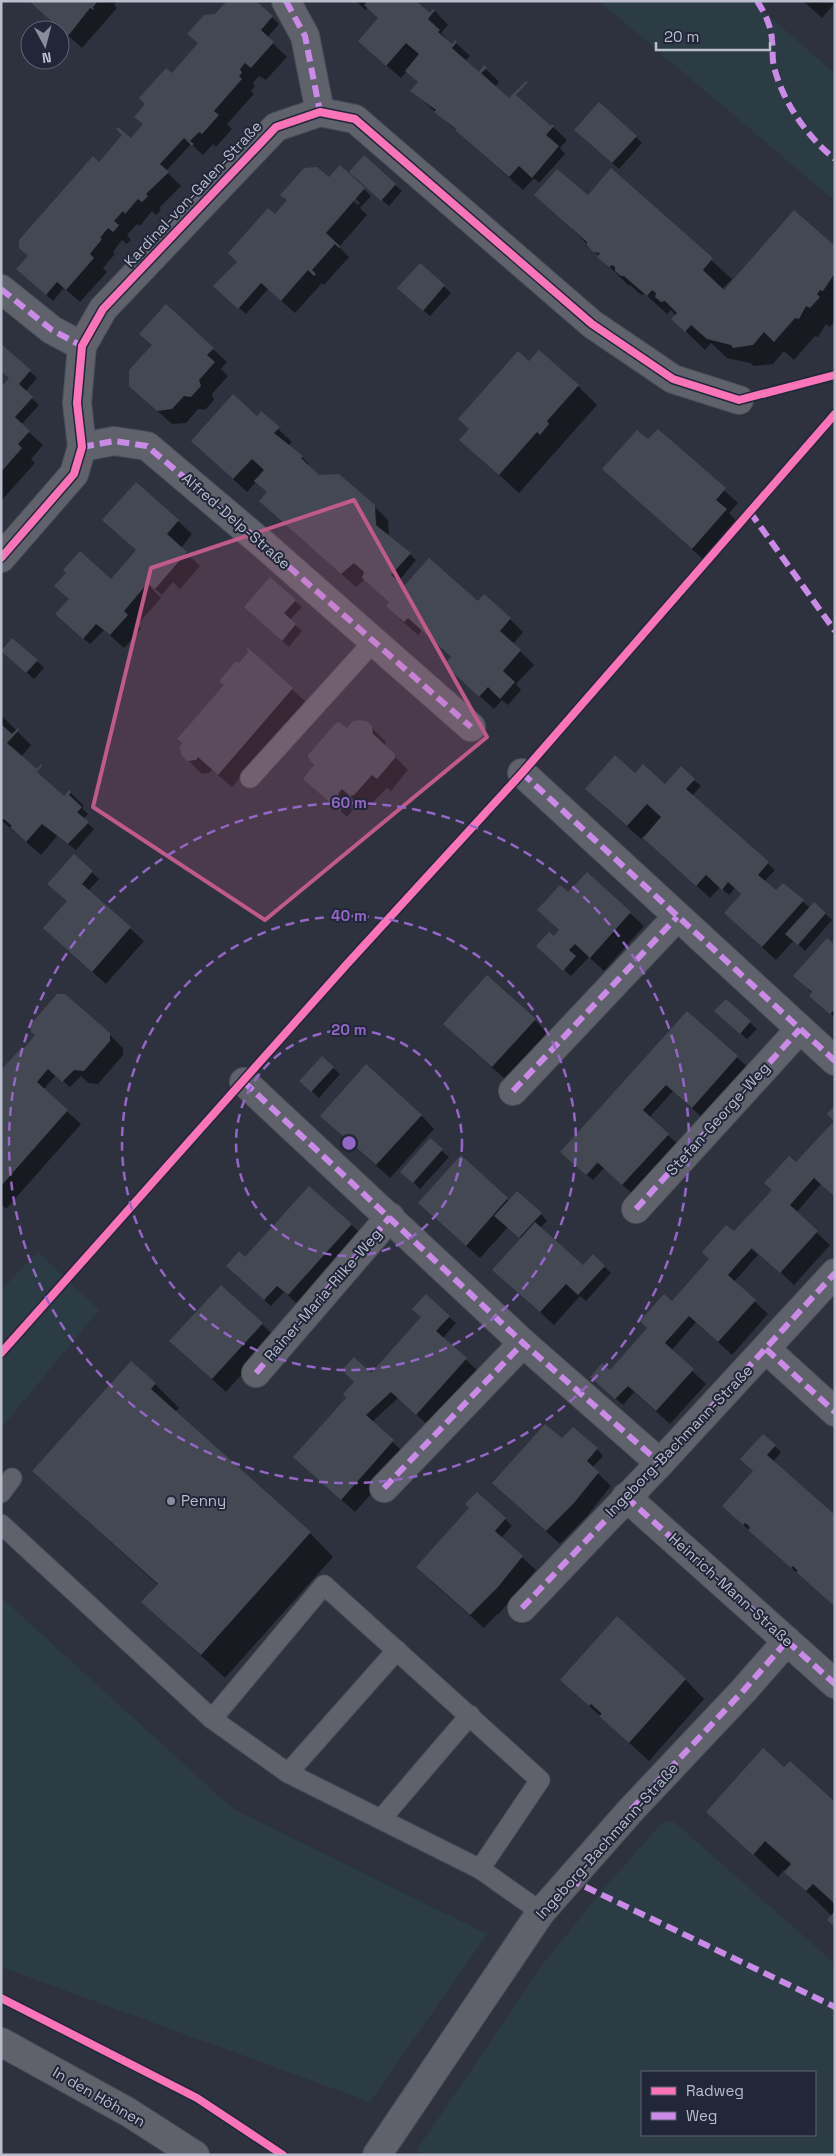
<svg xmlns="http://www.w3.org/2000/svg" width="836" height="2156" viewBox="0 0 836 2156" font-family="'Space Grotesk',sans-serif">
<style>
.green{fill:#2b3c44;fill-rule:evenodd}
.shadow{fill:#0007}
.building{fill:#444852}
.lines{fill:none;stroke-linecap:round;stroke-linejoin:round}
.service-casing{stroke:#4c4f58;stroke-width:21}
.minor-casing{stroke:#4c4f58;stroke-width:30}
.tertiary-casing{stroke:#4c4f58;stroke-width:30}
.service{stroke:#5f626b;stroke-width:19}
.minor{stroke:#5f626b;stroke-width:28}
.tertiary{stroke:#5f626b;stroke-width:28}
.quiet{stroke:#ca8be6;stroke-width:6;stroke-dasharray:12 6;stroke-linecap:butt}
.cycleway-casing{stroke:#212739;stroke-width:11}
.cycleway{stroke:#fb73b8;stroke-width:8}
.marked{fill:#bf5a89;fill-opacity:0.2;stroke:#bf5a89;stroke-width:4;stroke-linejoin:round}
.ring{fill:none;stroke:#9466c5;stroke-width:2.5;stroke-dasharray:9 6}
.poi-dot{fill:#898d9b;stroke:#212739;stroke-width:2}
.labels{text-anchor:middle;stroke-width:4;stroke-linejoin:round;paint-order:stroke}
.street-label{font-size:15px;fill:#babecd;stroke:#212739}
.poi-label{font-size:15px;fill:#babecd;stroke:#212739;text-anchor:start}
.centre{fill:#9466c5;stroke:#212739;stroke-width:2.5}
.ring-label{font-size:15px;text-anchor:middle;font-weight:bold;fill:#9466c5;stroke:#212739;stroke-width:4;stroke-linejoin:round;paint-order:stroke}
</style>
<rect width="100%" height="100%" fill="#2e323e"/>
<g class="green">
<polygon points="599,1 752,1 835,74 835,201"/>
<polygon points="38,1252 99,1310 1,1428 1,1290"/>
<polygon points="1,1597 233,1809 487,1934 370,2102 1,1967"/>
<path d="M673 1821 835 1964V2155H424L417 2150 542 1965 602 1891 662 1823ZM642 2072H815V2135H642Z"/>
</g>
<g class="shadow">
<polygon points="30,1 117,1 114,5 117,8 82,48"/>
<polygon points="356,1 419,1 417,3 430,15 435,11 448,25 441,33 446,38 445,39 452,46 455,42 470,56 465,61 479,74 484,67 499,82 495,87 509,100 551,128 552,126 567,140 560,148 565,154 539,183 534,178 523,190 412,91 419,83 407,71 401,78 373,54 379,19 368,7 365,10"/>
<polygon points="803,1 835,1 835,3 822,18"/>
<polygon points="272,17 279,24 267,38 287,57 266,80 259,76 253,83 255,87 251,91 254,94 227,124 232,129 216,147 213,144 203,155 206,158 191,144 166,171 181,186 159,208 161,210 156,215 152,211 140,226 137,224 127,235 131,240 127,244 122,240 113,252 115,254 103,268 107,272 80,302 64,288 53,301 25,276 99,163 138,147 144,125 136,117 172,74"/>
<polygon points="582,137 636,137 642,143 619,169"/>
<polygon points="340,167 371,196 360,208 367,215 339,247 349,257 324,285 322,283 295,313 268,289 246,314 222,293 238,262 275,216 339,188 358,205 360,203 336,181"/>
<polygon points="611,170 732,279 722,289 724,291 835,248 835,321 830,327 826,324 818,337 815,336 794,360 784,351 773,364 754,366 750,363 727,358 711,343 705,350 673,319 676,316 671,310 667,314 645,294 641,295 630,285 629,286 572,229 588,197"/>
<polygon points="357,179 395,185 402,191 389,206"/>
<polygon points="420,264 451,293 430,316 406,295"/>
<polygon points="166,306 227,362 221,369 228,376 212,394 214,400 205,410 198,409 186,423 172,424 144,399 153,345"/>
<polygon points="2,346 37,378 25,392 39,405 21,425 43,445 31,459 35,463 1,501 1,389 11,378 1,370"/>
<polygon points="529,363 578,386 597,405 519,493 461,440"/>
<polygon points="261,413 292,442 288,446 302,457 309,464 307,465 319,476 374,506 388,520 389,538 393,542 395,540 416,560 398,582 404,588 478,603 510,619 523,632 513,644 534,665 516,684 521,690 508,705 502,700 494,709 459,678 452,658 422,630 418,635 401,620 388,606 391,603 365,579 356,587 274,514 268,492 257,481 247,492 206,454"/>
<polygon points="658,430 738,503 729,513 739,524 706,562 603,469 648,441"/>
<polygon points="104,520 178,521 192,534 181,548 200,566 180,589 173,582 162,595 152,586 151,588 161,598 137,625 141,629 124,648 104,630 90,644 64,621 70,600 56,586 111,581 137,551"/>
<polygon points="295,601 302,607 290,620 302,631 289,647 252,614"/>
<polygon points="251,652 306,702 232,787 212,770 209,773 202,774 182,754 239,665"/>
<polygon points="9,657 37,661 44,668 34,679"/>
<polygon points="1,715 31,745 21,757 64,798 70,792 84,806 82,808 88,814 83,819 94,829 76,850 57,836 41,855 1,820"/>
<polygon points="371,727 385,741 386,748 408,770 391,791 387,788 366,809 349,795 344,801 353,810 347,817 311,785 347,730"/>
<polygon points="635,775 665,786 694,780 701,786 692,796 775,870 764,882 776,892 783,884 810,908 814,904 832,920 805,951 794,940 776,960 739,926 742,894 735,888 729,895 720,887 710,898 643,836 641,839 600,802"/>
<polygon points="74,856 99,879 88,891 144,941 106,984 44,928 68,901"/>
<polygon points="587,874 644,926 604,971 589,957 571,976 544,953 560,931 538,910 568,894"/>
<polygon points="835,946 835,1018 795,975"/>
<polygon points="726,1001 757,1029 747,1039 723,1018"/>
<polygon points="687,1012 751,1070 706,1121 673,1091 649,1118 682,1148 637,1198 604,1168 593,1180 587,1175 598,1163 596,1161"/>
<polygon points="535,1020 548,1034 506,1080 458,1037"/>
<polygon points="109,1034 123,1048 123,1055 98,1084 88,1083 81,1076 70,1087 56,1075 43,1090 81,1124 6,1209 1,1204 1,1072 25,1050"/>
<polygon points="333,1068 340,1074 319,1098 307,1087"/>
<polygon points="421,1115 434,1129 390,1178 335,1129"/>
<polygon points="430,1140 449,1157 420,1189 409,1178"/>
<polygon points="461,1157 509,1201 541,1214 547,1221 540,1228 583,1267 593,1256 611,1273 586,1301 580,1296 554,1325 508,1283 521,1239 508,1227 480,1258 433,1217"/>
<polygon points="807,1171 821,1184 796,1213 830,1245 794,1285 749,1243 747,1245 758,1255 734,1282 768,1314 732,1355 696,1322 671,1351 706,1384 670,1424 634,1392 623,1405 598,1383 676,1306 739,1238"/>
<polygon points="351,1224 365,1238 302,1308 284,1292 271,1306 234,1273 245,1259"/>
<polygon points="449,1317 456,1323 443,1338 480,1373 431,1428 398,1398 372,1422 406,1455 355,1512 309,1471 371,1375"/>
<polygon points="262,1324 275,1337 226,1392 171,1341"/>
<polygon points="155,1384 179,1408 175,1412 310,1533 333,1557 225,1678 143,1602 158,1585 33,1471"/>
<polygon points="775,1446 781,1452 773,1462 835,1517 835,1607 737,1519 754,1471 742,1459"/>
<polygon points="569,1447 597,1449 603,1456 592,1468 611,1486 587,1516 560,1544 507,1496"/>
<polygon points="505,1519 512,1526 501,1538 536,1570 498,1615 497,1614 484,1628 431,1581"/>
<polygon points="685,1679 704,1699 649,1761 561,1680"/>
<polygon points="784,1769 835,1803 835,1926 832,1916 784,1870 778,1877 707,1811"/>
</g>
<g class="building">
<polygon points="29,1 98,1 93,7 94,10 90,8 68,36"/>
<polygon points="225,1 256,1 273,16 261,30 274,42 251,68 245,63 240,69 242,73 239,76 242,79 214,111 219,115 202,134 199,132 190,141 194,144 192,146 184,138 160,164 169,172 146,194 148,196 142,202 138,199 125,214 123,211 114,221 119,225 116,229 113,232 108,228 100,238 102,239 90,254 94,258 66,290 57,282 46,295 16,269 28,256 19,248 19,240 93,156 99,162 122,135 116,129 118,127 131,138 143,124 134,117 145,104 139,98 166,68 172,73 198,43 187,34 204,15 215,14 226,2"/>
<polygon points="364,1 416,1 430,13 433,9 435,10 428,19 440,30 438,32 452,44 455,40 457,42 452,48 479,72 484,65 487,68 481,73 509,98 526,81 528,82 516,95 551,126 552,124 554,126 546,135 559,146 532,178 519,166 509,177 455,130 456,129 434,112 436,110 410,91 418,82 405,71 419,54 406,43 386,66 358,41 378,18 364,5 366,3"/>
<polygon points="599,102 637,136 612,163 574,130"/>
<polygon points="364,155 396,184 381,201 349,172"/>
<polygon points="340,165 365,188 326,233 340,246 339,248 335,244 312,270 316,274 314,276 308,270 281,301 261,283 238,309 213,286 237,262 228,253 268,208 275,214 287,200 280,195 304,168 317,167 329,177"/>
<polygon points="611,168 713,258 703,270 724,290 794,210 835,246 835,273 823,291 820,290 817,294 820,297 810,308 806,306 799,319 795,318 774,342 764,332 753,345 733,348 731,345 707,339 691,325 685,332 671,319 677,313 665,301 661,302 655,297 656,293 652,290 647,296 624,276 621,276 615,271 615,267 612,265 609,267 597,257 600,253 593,252 587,245 587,242 534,195 557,169 588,195"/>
<polygon points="420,263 445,285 423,311 397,288"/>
<polygon points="166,304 214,348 207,355 215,362 199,380 201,386 191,397 184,396 172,409 157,411 129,386 129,370 152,345 139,334"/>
<polygon points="2,345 31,370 19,384 33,397 15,417 30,431 18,444 22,448 1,472 1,387 9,378 1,371"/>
<polygon points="539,350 579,385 547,421 549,424 540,435 537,432 499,475 459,440 469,429 458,419 518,351 529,361"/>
<polygon points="233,394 257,416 261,411 280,427 274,433 303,456 301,458 319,475 339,474 375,505 376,525 411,553 391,575 404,586 429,558 478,601 484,594 511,618 500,631 521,650 503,671 515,682 500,699 488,687 479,697 444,664 451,657 408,618 404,622 386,606 389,602 362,578 364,572 354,563 341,574 259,501 267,492 254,481 264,470 252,459 233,479 191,441"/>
<polygon points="658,429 726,488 716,500 727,509 692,549 602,469 637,430 648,439"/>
<polygon points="136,482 179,520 167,534 187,552 155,589 147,584 124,611 128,615 110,635 96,624 83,639 55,614 69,599 54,586 66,573 63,570 80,551 111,579 125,563 136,550 102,520"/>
<polygon points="270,577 296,600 284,613 296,624 282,641 244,607"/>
<polygon points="12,638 38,660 26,673 1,651"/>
<polygon points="248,648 293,688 218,775 198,757 196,760 187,761 181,755 180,746 183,743 177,739 224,685 219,681 236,661 239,663 249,651 246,649"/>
<polygon points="359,720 366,721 372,726 373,734 395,754 395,758 377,779 372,775 354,795 350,796 342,789 338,794 347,803 340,811 303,779 314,765 309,759 308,755 335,724 339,722 347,728 353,721"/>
<polygon points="1,724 12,734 18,728 19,730 7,743 37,769 41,764 42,766 37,772 64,796 69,790 71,792 69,795 82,807 77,812 89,822 68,844 42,824 26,842 10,827 12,826 4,819 1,820"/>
<polygon points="615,755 635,773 643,764 665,784 681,766 695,779 686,789 769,862 758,875 776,890 783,883 804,900 762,947 724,913 741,894 728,882 722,890 706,875 696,886 643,838 661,817 647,804 627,826 585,789"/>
<polygon points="74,854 93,871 82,884 131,927 92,972 43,928 67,901 47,884"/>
<polygon points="587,872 631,912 590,958 575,944 569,950 576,956 563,971 536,946 549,932 554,936 559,930 537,910 560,885 568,892"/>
<polygon points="814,902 826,913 798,945 785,934"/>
<polygon points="827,938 835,945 835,1013 833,1011 830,1014 809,996 812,992 793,976"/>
<polygon points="487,975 536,1019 492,1067 443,1024"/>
<polygon points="57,994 65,994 110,1033 110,1041 84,1071 74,1070 62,1082 48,1069 37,1082 68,1110 1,1186 1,1070 22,1047 24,1048 35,1035 31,1032 31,1024"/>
<polygon points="726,999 751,1021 740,1034 714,1011"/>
<polygon points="687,1011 738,1056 692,1108 666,1085 643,1110 669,1134 622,1185 597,1162 586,1175 560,1152"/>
<polygon points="322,1056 334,1067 311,1092 299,1081"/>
<polygon points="366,1064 422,1115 376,1165 320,1116"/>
<polygon points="835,1105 835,1197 814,1178 790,1205 818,1231 780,1273 752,1248 740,1261 728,1275 756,1300 718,1342 689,1316 665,1343 694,1369 656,1411 628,1386 615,1399 590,1377 602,1363 610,1370 647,1328 640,1321 664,1294 672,1301 709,1259 702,1252 726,1225 734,1231 772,1190 764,1183 789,1156 796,1162 834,1121 827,1114"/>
<polygon points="430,1138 443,1149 413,1183 400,1172"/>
<polygon points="461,1155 508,1198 466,1246 418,1203"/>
<polygon points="309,1186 352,1224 288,1295 277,1286 264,1300 226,1266 239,1251 245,1257"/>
<polygon points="517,1191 542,1213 519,1238 494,1216"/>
<polygon points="535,1222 583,1265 593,1254 605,1266 578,1295 566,1284 540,1312 492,1270"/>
<polygon points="221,1285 263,1323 212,1379 169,1341"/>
<polygon points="426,1294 450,1316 436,1331 467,1358 416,1415 391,1392 366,1415 394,1440 341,1500 293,1457 346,1398 343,1394 354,1382 342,1370 354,1357 371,1373 421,1317 412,1309"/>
<polygon points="131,1361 156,1383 151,1389 311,1532 201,1655 141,1602 158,1584 32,1471"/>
<polygon points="545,1424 562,1438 573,1427 598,1448 587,1461 599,1472 574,1503 546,1531 492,1483"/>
<polygon points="763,1434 776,1445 767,1455 835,1515 835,1607 796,1572 798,1571 793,1566 791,1568 748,1530 750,1528 748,1525 745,1523 743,1525 722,1506 753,1471 740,1459"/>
<polygon points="477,1492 506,1518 495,1531 523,1556 498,1587 470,1615 416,1567 469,1508 465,1504"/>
<polygon points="617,1616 686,1679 629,1743 599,1716 602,1714 591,1704 589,1706 560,1680"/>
<polygon points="763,1748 784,1767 790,1761 835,1802 835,1904 813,1884 806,1891 784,1872 791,1864 765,1841 753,1855 706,1812"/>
<polygon points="835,1911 835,1927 827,1920"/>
</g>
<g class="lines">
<g class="service-casing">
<g id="service">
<polyline points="250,778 374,641"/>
<polyline points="1,1493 12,1478"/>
<polyline points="1,1524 212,1719 288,1773 480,1869 541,1912"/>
<polyline points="212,1719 324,1585 540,1780 480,1869"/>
<polyline points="288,1773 397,1650"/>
<polyline points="382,1818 470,1715"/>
</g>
</g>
<g class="minor-casing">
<g id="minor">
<polyline points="286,1 305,36 320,112"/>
<polyline points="1,289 52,330 82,346"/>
<polyline points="82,447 114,441 147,446 263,544 471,727"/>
<polyline points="1,558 74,474 82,447 77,403 82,346 103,309 276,127 320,112 355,119 592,324 673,379 739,400"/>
<polyline points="522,773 835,1061"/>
<polyline points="244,1082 523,1343 660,1463"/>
<polyline points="513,1091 677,917"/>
<polyline points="636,1209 800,1029"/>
<polyline points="766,1349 835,1412"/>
<polyline points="256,1373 390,1217"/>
<polyline points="384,1488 523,1343"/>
<polyline points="626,1497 835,1684"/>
<polyline points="522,1608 660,1463 835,1273"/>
<polyline points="377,2155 541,1912 631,1810 744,1690 787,1641"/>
</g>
</g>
<g class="tertiary-casing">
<polyline id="tertiary" points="1,2042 128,2112 195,2155"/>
</g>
<use href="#service" class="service"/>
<use href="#minor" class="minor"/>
<use href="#tertiary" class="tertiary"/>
<g class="quiet">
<polyline points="286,1 305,36 320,112"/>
<path d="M757 1C765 13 771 26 772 40 773 49 772 59 774 67 783 102 807 137 835 159"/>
<polyline points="1,289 52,330 82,346"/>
<polyline points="82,447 114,441 147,446 263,544 471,727"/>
<polyline points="750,512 835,631"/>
<polyline points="522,773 835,1061"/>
<polyline points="244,1082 523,1343 660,1463"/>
<polyline points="513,1091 677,917"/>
<polyline points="636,1209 800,1029"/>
<polyline points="766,1349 835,1412"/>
<polyline points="256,1373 390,1217"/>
<polyline points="384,1488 523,1343"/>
<polyline points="626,1497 835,1684"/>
<polyline points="522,1608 660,1463 835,1273"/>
<polyline points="631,1810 744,1690 787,1641"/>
<polyline points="569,1879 835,2007"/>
</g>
<g class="cycleway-casing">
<g id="cycleway">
<polyline points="1,558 74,474 82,447 77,403 82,346 103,309 276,127 320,112 355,119 592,324 673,379 739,400 835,375"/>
<polyline points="1,1353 347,964 522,773 835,414"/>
<polyline points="1,1998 197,2098 283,2155"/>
</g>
</g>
<use href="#cycleway" class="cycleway"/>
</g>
<path class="marked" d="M354 500 487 737 265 920 93 807 151 568Z"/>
<g class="ring">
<circle cx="349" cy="1143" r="113"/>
<circle cx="349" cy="1143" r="227"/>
<circle cx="349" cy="1143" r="340"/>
</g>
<circle class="poi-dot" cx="171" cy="1501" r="5"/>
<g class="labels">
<g class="street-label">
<text transform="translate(193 194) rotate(-47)" y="5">Kardinal-von-Galen-Straße</text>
<text transform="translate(236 521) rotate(41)" y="5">Alfred-Delp-Straße</text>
<text transform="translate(718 1119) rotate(-48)" y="5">Stefan-George-Weg</text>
<text transform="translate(323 1295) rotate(-49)" y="5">Rainer-Maria-Rilke-Weg</text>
<text transform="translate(679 1441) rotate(-46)" y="5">Ingeborg-Bachmann-Straße</text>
<text transform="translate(731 1590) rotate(42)" y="5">Heinrich-Mann-Straße</text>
<text transform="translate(607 1841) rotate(-48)" y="5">Ingeborg-Bachmann-Straße</text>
<text transform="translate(99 2097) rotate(30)" y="5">In den Höhnen</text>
</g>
<g class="poi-label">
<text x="181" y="1506">Penny</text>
</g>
</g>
<circle cx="349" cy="1143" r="8" class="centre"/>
<g class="ring-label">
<text x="349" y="808">60 m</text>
<text x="349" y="921">40 m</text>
<text x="349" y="1035">20 m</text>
</g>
<rect width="836" height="2156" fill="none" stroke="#babecd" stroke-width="5"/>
<rect x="641" y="2071" width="175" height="65" fill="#212739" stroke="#5e6374"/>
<rect x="651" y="2087" width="25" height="8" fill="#fb73b8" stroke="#5e6374"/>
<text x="686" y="2096" font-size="15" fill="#babecd">Radweg</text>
<rect x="651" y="2112" width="25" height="8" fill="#ca8be6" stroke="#5e6374"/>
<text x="686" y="2121" font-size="15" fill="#babecd">Weg</text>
<g transform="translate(45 45) rotate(173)"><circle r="24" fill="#212739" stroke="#5e6374"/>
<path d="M0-4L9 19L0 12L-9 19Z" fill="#898d9b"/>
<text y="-8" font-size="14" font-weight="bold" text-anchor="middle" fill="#babecd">N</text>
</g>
<path d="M656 42v8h114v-8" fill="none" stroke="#babecd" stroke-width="2.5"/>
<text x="664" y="42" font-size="15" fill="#babecd" stroke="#212739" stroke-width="4" paint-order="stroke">20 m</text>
</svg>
